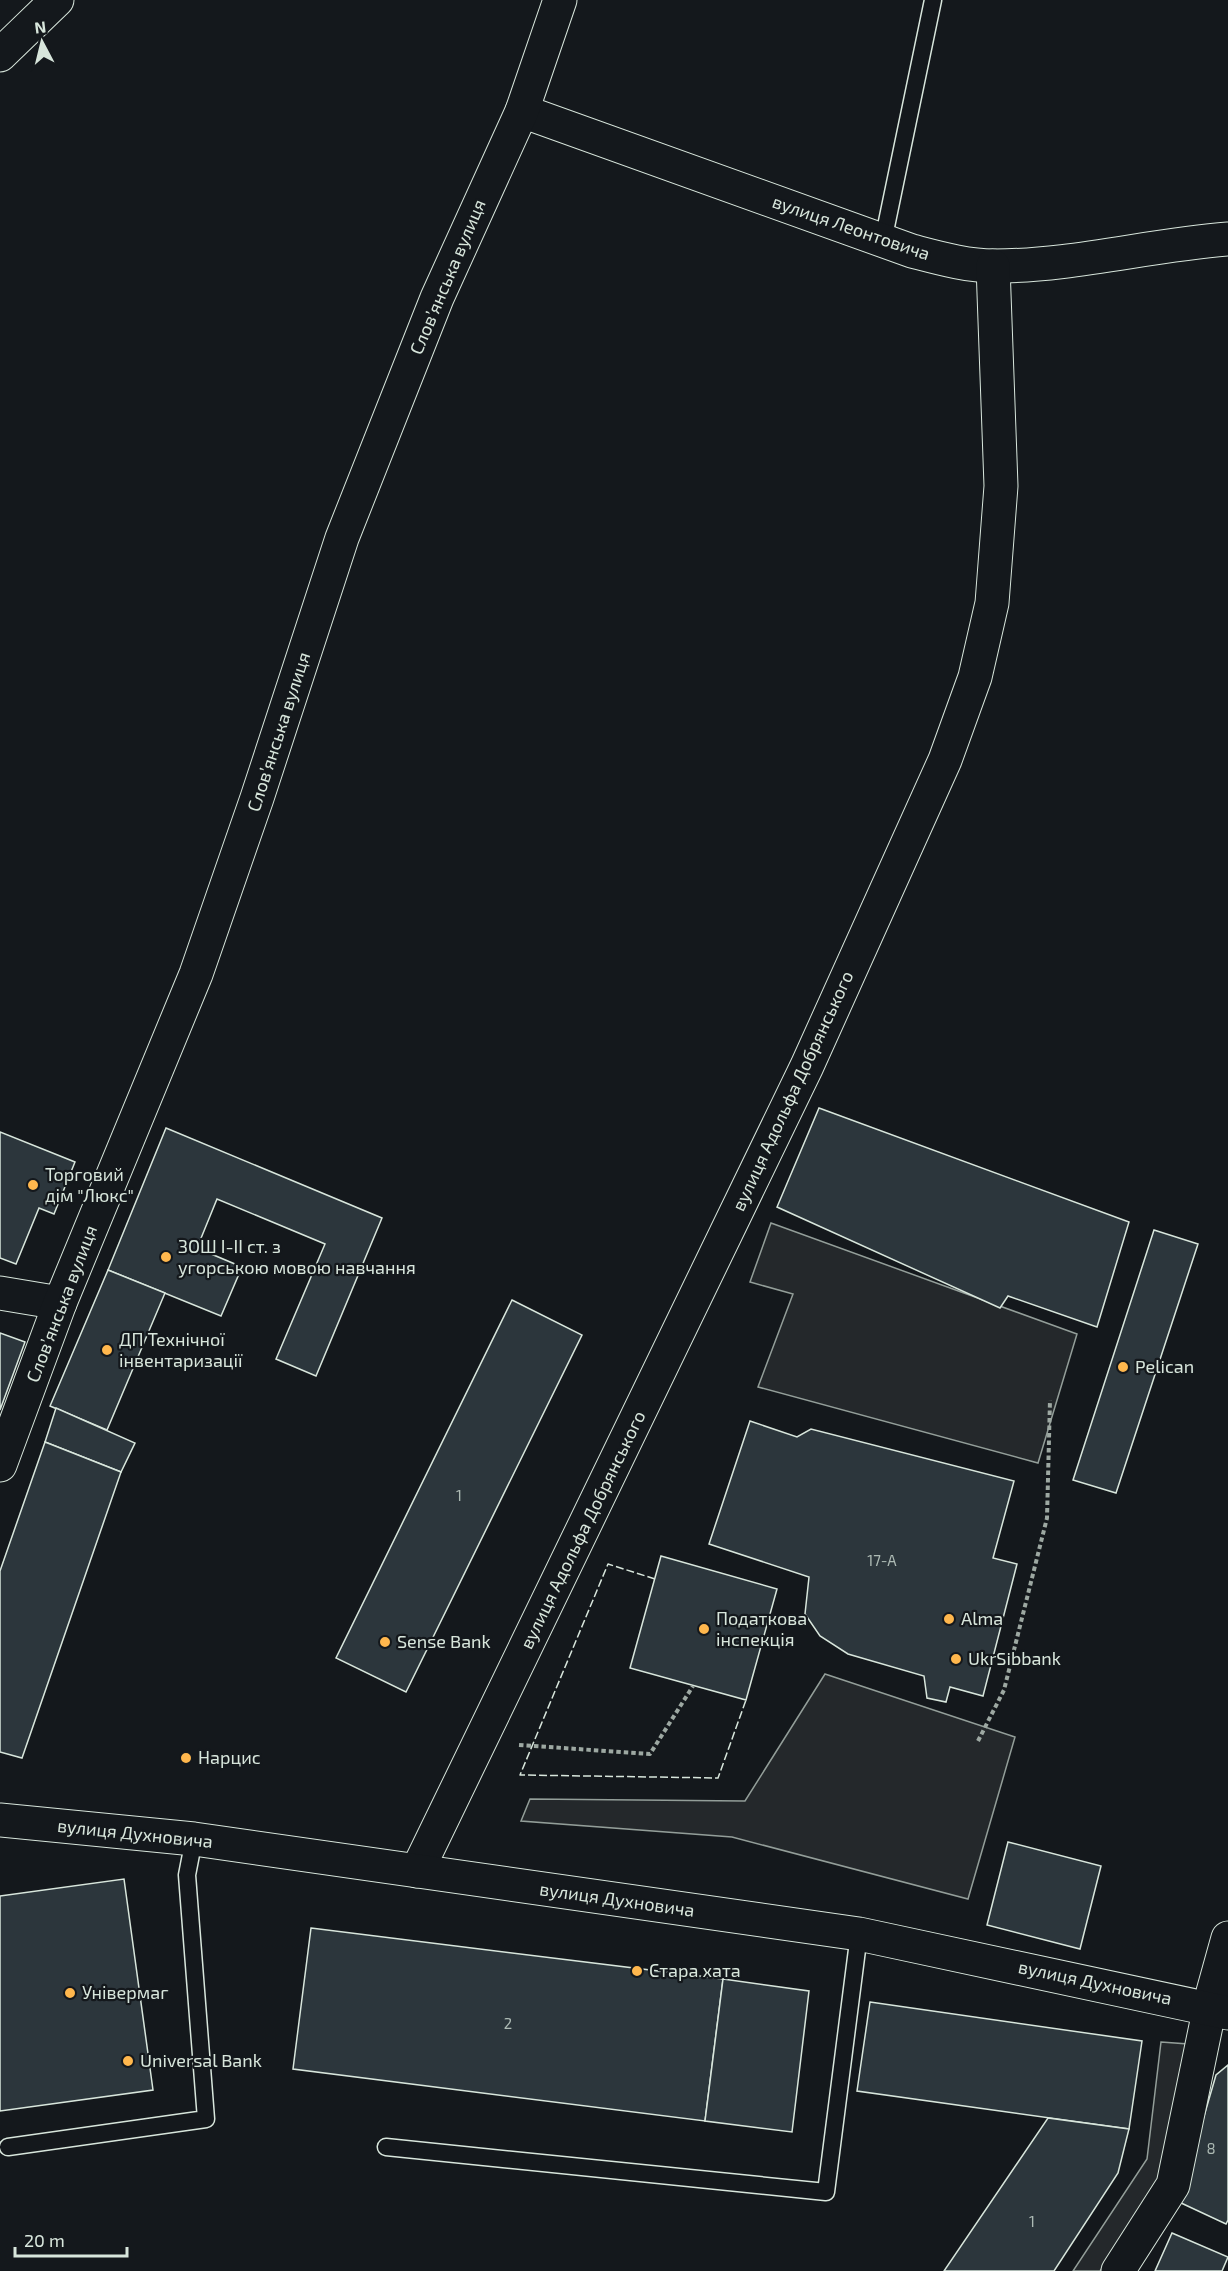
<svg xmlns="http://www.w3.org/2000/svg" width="1228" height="2271" viewBox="0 0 1228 2271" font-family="'Exo 2',sans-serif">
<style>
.parking{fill:#24282b;stroke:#939e99;stroke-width:1.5}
.building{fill:#2c363c;stroke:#d8e6dc;stroke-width:1.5}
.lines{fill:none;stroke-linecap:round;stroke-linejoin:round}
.service-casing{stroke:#d8e6dc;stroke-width:19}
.minor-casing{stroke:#d8e6dc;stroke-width:35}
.tertiary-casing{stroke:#d8e6dc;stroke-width:35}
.secondary-casing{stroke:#d8e6dc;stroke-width:35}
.path{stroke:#9da8a2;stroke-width:4;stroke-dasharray:4.5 3;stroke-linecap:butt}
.service{stroke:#14181c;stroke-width:16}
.minor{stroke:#14181c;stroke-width:33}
.tertiary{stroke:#14181c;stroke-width:33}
.secondary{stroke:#14181c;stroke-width:33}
.fence{stroke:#d8e6dc;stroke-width:1.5;stroke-dasharray:8 3;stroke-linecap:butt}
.poi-dot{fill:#ffb74d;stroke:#14181c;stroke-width:2}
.labels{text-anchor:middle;stroke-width:4.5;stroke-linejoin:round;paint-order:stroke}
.number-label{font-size:15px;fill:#adbab4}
.street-label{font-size:18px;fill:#d8e6dc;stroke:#14181c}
.poi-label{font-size:18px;fill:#d8e6dc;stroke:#14181c;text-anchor:start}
</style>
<rect width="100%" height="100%" fill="#14181c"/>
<g class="parking">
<polygon points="771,1223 1077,1334 1038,1463 758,1387 793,1294 750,1282"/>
<polygon points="825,1674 1015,1737 968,1899 732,1837 521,1821 530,1799 745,1801"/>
<polygon points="1161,2042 1188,2044 1162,2178 1100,2271 1073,2271 1147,2159"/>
</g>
<g class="building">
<polygon points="819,1108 1129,1222 1097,1327 1008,1296 1000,1308 777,1207"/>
<polygon points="166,1128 382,1218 316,1376 276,1359 325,1244 217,1199 197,1248 242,1267 221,1316 108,1270"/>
<polygon points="0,1132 75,1162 54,1214 39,1208 16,1264 0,1258"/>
<polygon points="1154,1230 1198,1244 1116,1493 1073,1480"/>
<polygon points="108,1270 165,1293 107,1430 50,1406"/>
<polygon points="512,1300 582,1335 406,1692 336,1658"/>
<polygon points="0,1333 25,1342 0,1410"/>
<polygon points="56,1408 135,1443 121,1472 45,1442"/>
<polygon points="750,1421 797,1437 811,1429 1014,1481 993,1558 1017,1564 983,1696 950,1687 946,1702 927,1698 924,1676 848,1654 820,1636 805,1614 809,1577 709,1544"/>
<polygon points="45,1442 121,1472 22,1758 0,1752 0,1571"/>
<polygon points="661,1556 777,1589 746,1700 630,1668"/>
<polygon points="1008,1842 1101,1866 1080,1949 987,1925"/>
<polygon points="124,1879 153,2090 0,2111 0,1896"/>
<polygon points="311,1928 723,1979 705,2121 293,2069"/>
<polygon points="723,1979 809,1991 792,2132 705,2121"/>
<polygon points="870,2002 1142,2041 1129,2129 857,2091"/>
<polygon points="1228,2065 1228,2220 1226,2224 1179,2202 1216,2075"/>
<polygon points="1048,2118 1129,2129 1118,2173 1054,2271 944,2271"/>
<polygon points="1172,2233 1228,2257 1222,2271 1155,2271"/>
</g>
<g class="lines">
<g class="service-casing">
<g id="service">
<polyline points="883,241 933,0"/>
<polyline points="8,2147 206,2119 187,1875 194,1839"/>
<polyline points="386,2147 826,2192 859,1934"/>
</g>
</g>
<g class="minor-casing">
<g id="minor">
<polyline points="0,55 57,0"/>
<path d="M522 111 912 251C939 258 967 266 994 266 1072 266 1150 245 1228 239"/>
<polyline points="0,1293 60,1303"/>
<polyline points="417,1871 807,1066 945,760 975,677 992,603 1001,486 993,266"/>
<polyline points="1118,2271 1173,2185 1213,1992 1228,1938"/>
</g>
</g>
<g class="tertiary-casing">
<polyline id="tertiary" points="0,1465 60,1303 196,974 257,798 342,538 437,298 522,111 560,0"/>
</g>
<g class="secondary-casing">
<polyline id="secondary" points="0,1820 194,1839 859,1934 1228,2013"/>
</g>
<g class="path">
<polyline points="978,1741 1004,1690 1047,1518 1050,1400"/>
<polyline points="519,1745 650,1754 693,1686"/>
</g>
<use href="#service" class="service"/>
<use href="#minor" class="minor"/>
<use href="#tertiary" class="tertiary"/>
<use href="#secondary" class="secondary"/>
<polyline class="fence" points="655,1579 608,1564 520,1775 718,1778 746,1700"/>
</g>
<g class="poi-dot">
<circle cx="33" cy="1185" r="6"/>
<circle cx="166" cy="1257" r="6"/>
<circle cx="107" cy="1350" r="6"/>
<circle cx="1123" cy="1367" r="6"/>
<circle cx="949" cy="1619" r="6"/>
<circle cx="704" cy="1629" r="6"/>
<circle cx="385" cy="1642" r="6"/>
<circle cx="956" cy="1659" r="6"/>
<circle cx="186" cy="1758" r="6"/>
<circle cx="637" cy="1971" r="6"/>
<circle cx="70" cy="1993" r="6"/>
<circle cx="128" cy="2061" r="6"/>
</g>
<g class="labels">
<g class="number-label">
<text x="459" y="1501">1</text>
<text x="882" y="1566">17-А</text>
<text x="508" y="2029">2</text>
<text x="1211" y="2154">8</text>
<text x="1032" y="2227">1</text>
</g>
<g class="street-label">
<text transform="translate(851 228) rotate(19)" y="6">вулиця Леонтовича</text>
<text transform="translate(448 277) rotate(-67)" y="6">Словʼянська вулиця</text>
<text transform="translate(279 732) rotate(-72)" y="6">Словʼянська вулиця</text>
<text transform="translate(793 1091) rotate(-65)" y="6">вулиця Адольфа Добрянського</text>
<text transform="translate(62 1304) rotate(-69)" y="6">Словʼянська вулиця</text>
<text transform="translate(583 1530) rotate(-64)" y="6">вулиця Адольфа Добрянського</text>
<text transform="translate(135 1834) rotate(6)" y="6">вулиця Духновича</text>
<text transform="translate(617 1900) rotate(8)" y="6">вулиця Духновича</text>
<text transform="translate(1095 1983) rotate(12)" y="6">вулиця Духновича</text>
</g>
<g class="poi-label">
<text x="45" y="1181">Торговий<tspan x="45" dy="21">дім "Люкс"</tspan></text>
<text x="178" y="1253">ЗОШ І-ІІ ст. з<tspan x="178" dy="21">угорською мовою навчання</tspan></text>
<text x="119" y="1346">ДП Технічної<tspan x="119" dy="21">інвентаризації</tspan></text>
<text x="1135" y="1373">Pelican</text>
<text x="716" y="1625">Податкова<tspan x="716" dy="21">інспекція</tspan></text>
<text x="961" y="1625">Alma</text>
<text x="397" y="1648">Sense Bank</text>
<text x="968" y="1665">UkrSibbank</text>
<text x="198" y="1764">Нарцис</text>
<text x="649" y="1977">Стара хата</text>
<text x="82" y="1999">Універмаг</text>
<text x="140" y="2067">Universal Bank</text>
</g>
</g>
<g transform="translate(42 42) rotate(353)" stroke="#14181c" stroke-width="4.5" paint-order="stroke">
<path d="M0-4.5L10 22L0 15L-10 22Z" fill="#d8e6dc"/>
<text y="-9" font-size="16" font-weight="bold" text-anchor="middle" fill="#d8e6dc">N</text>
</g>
<path d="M15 2247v9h112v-9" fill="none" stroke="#d8e6dc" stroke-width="3"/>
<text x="24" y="2247" font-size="18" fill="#d8e6dc" stroke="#14181c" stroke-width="4.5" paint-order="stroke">20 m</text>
</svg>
